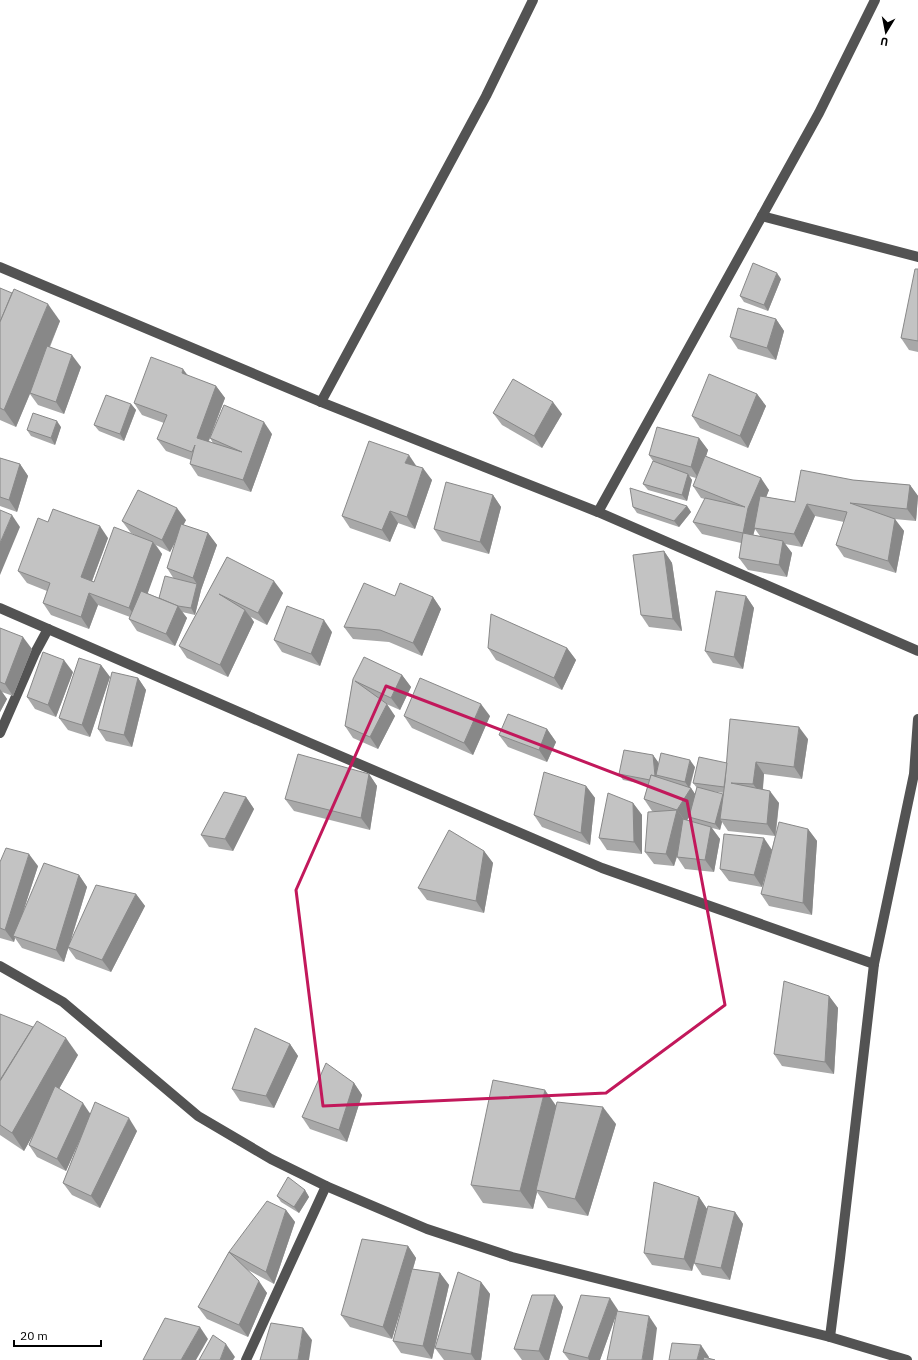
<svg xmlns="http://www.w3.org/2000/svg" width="918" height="1360" viewBox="0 0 918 1360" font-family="'IBM Plex Sans',sans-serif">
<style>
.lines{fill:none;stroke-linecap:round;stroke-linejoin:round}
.minor{stroke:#535353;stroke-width:10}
.wall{fill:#a8a8a8;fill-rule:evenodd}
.shaded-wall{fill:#888}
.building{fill:#c3c3c3;stroke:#888}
.marked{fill:none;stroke:#c2185b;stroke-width:3;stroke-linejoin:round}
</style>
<rect width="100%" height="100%" fill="#fff"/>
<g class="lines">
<g class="minor">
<polyline points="762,216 918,257"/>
<polyline points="0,267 321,402 598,512 918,651"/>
<polyline points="321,402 486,96 533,0"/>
<polyline points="598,512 819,113 875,0"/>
<polyline points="0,608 310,743 602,868 874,964"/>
<polyline points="0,733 35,653 48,629"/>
<polyline points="0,966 63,1002 198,1116 271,1159 326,1186 427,1229 512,1257 830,1337 840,1258 874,964 914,774 918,719"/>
<polyline points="830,1337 907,1360"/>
<polyline points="246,1360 326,1186"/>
</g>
</g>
<g class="wall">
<polygon points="918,269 918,352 909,350 901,338"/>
<polygon points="781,279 768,311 744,302 740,296"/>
<polygon points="0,288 60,321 50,347 81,367 64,414 38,405 30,394 16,427 0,420"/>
<polygon points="776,319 784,331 776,360 738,349 730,337"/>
<polygon points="188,376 216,386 225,398 209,441 213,443 210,438 272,434 251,492 198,476 190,464 191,460 166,451 157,439 164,423 142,415 134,403"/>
<polygon points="757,394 766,406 748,448 700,428 692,416"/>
<polygon points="131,404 136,410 124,441 99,431 94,425"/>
<polygon points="493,413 562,414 542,448 502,425"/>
<polygon points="61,427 55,445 31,436 27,430"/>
<path d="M699 438 708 450 706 456 769 490 766 497 795 502 853 480 910 485 918 496 916 521 894 519 904 531 896 573 844 557 836 545 844 522 815 516 802 547 785 544 792 553 787 577 748 570 739 558 741 543 702 534 693 522 705 499 701 498 693 486 696 478 689 476 692 480 687 501 648 490 643 484 653 461 649 455ZM755 529 760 536 753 535Z"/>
<polygon points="0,458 20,464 28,476 17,512 0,506"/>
<polygon points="416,466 432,480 415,529 398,523 390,542 350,528 342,516"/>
<polygon points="493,495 501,507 489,554 442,541 434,529"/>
<polygon points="687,506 691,512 679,527 637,513 633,507"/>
<path d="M186 520 183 525 208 533 217 545 201 590 195 615 182 612 187 618 175 646 137 631 129 619 130 617 98 605 89 629 51 615 43 603 47 591 27 583 18 571 48 522 108 538 92 581 94 582 135 535 131 533 122 521ZM176 541 167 568 174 579 159 598 147 593 162 554 156 545 170 552Z"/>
<polygon points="664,551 672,563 682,631 649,627 641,615"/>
<polygon points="227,557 283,593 267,625 251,617 254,622 228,677 187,658 179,646"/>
<polygon points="395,596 433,597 441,609 422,656 389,642 353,639 344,627"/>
<polygon points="746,596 754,608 743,669 713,663 705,651"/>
<polygon points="0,629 32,649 13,696 2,692 7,699 0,712"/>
<polygon points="332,632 320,666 282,652 274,640"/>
<polygon points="488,648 567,648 576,660 562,690 496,660"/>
<polygon points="101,665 110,677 90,737 68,730 59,718"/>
<polygon points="73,672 56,717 35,709 27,697"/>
<polygon points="402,675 411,687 400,710 384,703 395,716 378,749 353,738 345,726 353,679"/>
<polygon points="138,678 146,690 132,747 106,741 98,729"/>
<polygon points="404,716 490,716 473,755 412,728"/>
<polygon points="547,729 556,742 547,762 508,747 499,735"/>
<path d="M808 739 802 779 764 774 763 789 779 803 776 834 808 829 817 841 812 915 769 906 761 894 767 870 762 887 729 881 720 869 772 849 775 836 728 831 722 822 720 830 712 828 720 839 714 872 685 869 677 857 674 866 654 864 645 852 654 811H652L644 799 648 785 623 780 619 774 653 755 658 762V766L695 767 690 788H691L695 794 697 788 693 783 727 763ZM710 791 724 793 723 795ZM689 817 692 821 687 820Z"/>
<polygon points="369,774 377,786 370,830 294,811 285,799"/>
<polygon points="586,786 595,798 590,845 542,827 534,815"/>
<polygon points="246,797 254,809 233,851 209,847 201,835"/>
<polygon points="633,803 642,815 642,854 607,850 599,838"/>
<polygon points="484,851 493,863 484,913 427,900 418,888"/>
<polygon points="0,862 38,866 22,915 79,875 87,887 71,940 136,894 145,906 111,972 76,959 68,948 64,962 22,948 15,938 14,942 0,938"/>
<polygon points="829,996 838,1008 834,1074 782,1066 774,1054"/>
<polygon points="0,1014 78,1055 59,1089 91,1114 137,1131 100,1208 72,1195 63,1183 84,1130 66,1171 37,1157 29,1145 33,1134 24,1151 0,1135"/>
<polygon points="290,1044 298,1056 274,1108 240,1101 232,1089"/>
<polygon points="354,1083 362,1095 347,1142 310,1129 302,1117"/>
<polygon points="556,1106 616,1124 588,1216 548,1208 537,1192 533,1209 483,1203 471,1185"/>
<polygon points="305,1190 309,1197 299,1213 281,1202 277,1196"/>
<polygon points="699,1197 707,1209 735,1212 743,1224 730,1280 702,1275 694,1263 692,1271 652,1265 644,1253"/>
<polygon points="286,1210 295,1222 274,1284 246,1269 267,1293 248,1337 207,1319 198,1307 229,1252"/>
<polygon points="408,1246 416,1258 413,1269 440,1273 449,1285 432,1359 401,1353 393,1341 406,1292 392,1339 350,1327 341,1315"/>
<polygon points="481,1282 490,1294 481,1360 444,1360 435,1348"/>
<polygon points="555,1295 563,1307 549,1360 522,1360 514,1349"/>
<polygon points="618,1310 618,1312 657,1328 616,1315 600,1360 569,1360 563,1352"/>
</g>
<g class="shaded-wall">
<polygon points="777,273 781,279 768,311 764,305"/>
<polygon points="48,304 60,321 16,427 4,410"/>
<polygon points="776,319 784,331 776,360 767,348"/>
<polygon points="72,355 81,367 64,414 56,402"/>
<polygon points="183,369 192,381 182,373"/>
<polygon points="216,386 225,398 205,450 197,438"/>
<polygon points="757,394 766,406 748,448 740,436"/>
<polygon points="553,402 562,414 542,448 534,436"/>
<polygon points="131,404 136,410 124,441 120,434"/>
<polygon points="57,421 61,427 55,445 51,438"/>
<polygon points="264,422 272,434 251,492 243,480"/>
<polygon points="699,438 708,450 699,479 691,467"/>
<polygon points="409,455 417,467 405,463"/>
<polygon points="20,464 28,476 17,512 9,500"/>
<polygon points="423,468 432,480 415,529 407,517"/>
<polygon points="688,474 692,480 687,501 682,495"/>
<polygon points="761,478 769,490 757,520 751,545 743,533 748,508"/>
<polygon points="910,485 918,496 916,521 907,509"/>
<polygon points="493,495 501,507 489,554 480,542"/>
<polygon points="807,504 815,516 802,547 794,534"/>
<polygon points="687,506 691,512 679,527 674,521"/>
<polygon points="177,508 186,520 170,552 162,540"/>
<polygon points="390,511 398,523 390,542 382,530"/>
<polygon points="12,515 20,527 0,575 0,543"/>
<polygon points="895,519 904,531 896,573 888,561"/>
<polygon points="100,526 108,538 89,589 81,577"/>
<polygon points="208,533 217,545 201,590 195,615 191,608 197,584 193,578"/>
<polygon points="783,541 792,553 787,577 779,565"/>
<polygon points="153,542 162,554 138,620 129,608"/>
<polygon points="664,551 672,563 682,631 673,619"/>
<polygon points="274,581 283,593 267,625 258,613"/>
<polygon points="89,593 98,605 89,629 81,617"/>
<polygon points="746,596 754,608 743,669 734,657"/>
<polygon points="433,597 441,609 422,656 413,643"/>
<polygon points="178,606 187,618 175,646 166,634"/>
<polygon points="245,610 254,622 228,677 220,665"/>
<polygon points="324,620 332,632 320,666 311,654"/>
<polygon points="23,637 32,649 13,696 5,684"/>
<polygon points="567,648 576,660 562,690 554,678"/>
<polygon points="64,660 73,672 56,717 48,705"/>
<polygon points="101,665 110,677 90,737 82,725"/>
<polygon points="402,675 411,687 400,710 391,698"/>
<polygon points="138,678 146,690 132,747 124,735"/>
<polygon points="0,689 7,699 0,712"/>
<polygon points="387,704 395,716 378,749 370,737"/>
<polygon points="481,704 490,716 473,755 464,743"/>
<polygon points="799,727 808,739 802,779 794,767"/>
<polygon points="547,729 556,742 547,762 539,750"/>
<polygon points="653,755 658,762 659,776 656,775 659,780 656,781"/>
<polygon points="690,760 695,767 689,788 685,782"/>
<polygon points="756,762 764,774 762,796 753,784"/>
<polygon points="369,774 377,786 370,830 361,818"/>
<polygon points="586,786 595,798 590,845 581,833"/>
<polygon points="691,788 699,800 686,822 677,810"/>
<polygon points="770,791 779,803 775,836 767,824"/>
<polygon points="723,794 727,800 720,819 722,822 720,830 715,824"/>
<polygon points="246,797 254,809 233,851 225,839"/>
<polygon points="633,803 642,815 642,854 634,842"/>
<polygon points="677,810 686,822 674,866 666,854"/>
<polygon points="711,827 720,839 714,872 705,860"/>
<polygon points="808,829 817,841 812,915 803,903"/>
<polygon points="764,838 772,850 762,887 754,875"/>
<polygon points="484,851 493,863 484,913 476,901"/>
<polygon points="29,854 38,866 15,937 13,936 15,938 14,942 5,930"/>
<polygon points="79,875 87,887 64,962 56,950"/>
<polygon points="136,894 145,906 111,972 102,960"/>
<polygon points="829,996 838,1008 834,1074 825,1062"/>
<polygon points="66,1038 78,1055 24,1151 12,1133"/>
<polygon points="290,1044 298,1056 274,1108 266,1096"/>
<polygon points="354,1083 362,1095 347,1142 339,1130"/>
<polygon points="545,1090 557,1107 536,1190 537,1192 533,1209 520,1191"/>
<polygon points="83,1103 91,1115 66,1171 57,1159"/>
<polygon points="603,1107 616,1124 588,1216 575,1199"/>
<polygon points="129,1118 137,1131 100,1208 91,1196"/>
<polygon points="305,1190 309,1197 299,1213 294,1207"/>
<polygon points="699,1197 707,1209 692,1271 684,1259"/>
<polygon points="286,1210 295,1222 274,1284 266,1272"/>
<polygon points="735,1212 743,1224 730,1280 721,1268"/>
<polygon points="408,1246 416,1258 392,1339 383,1327"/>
<polygon points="440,1273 449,1285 432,1359 423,1346"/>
<polygon points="259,1281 267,1293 248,1337 239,1325"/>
<polygon points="481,1282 490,1294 481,1360 475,1360 471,1354"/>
<polygon points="555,1295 563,1307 549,1360 545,1360 539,1351"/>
<polygon points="610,1298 618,1310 600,1360 589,1360 588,1358"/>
<polygon points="649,1316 657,1328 653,1360 642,1360"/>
<polygon points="200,1327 208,1339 196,1360 181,1360"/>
<polygon points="303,1328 312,1340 309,1360 298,1360"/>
<polygon points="226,1344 235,1357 233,1360 220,1360"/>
<polygon points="701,1345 709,1357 708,1360 697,1360"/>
</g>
<g class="building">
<polygon points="753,263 777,273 764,305 740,296"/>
<polygon points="915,269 918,269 918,341 901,338"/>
<polygon points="0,288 12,293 0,322"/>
<polygon points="14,289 48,304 4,410 0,408 0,322"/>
<polygon points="738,308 776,319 767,348 730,337"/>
<polygon points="47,346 72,355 56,402 30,393"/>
<polygon points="151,357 183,369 182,373 216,386 197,438 242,452 210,438 224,405 264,422 243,480 190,464 195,445 192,452 157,439 167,415 134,403"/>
<polygon points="709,374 757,394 740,436 692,416"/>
<polygon points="513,379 553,402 534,436 493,413"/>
<polygon points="106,395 131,404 120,434 94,425"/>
<polygon points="33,413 57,421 51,438 27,430"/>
<polygon points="657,427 699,438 691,467 649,455"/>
<polygon points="369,441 409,455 405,463 423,468 407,517 390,511 382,530 342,516"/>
<polygon points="705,456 761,478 748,508 743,533 783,541 779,565 739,558 743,533 693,522 705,498 745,507 693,486"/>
<polygon points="0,458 20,464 9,500 0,497"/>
<polygon points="653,461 688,474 682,495 643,484"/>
<polygon points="801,470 853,480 910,485 907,509 850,503 895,519 888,561 836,545 847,512 807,504 794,534 754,528 760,496 795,502"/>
<polygon points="446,482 493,495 480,542 434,529"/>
<polygon points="630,488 687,506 674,521 633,507"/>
<polygon points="138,490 177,508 162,540 122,521"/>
<polygon points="53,509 100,526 81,577 94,582 114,527 153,542 129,608 89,593 81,617 43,603 50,583 18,571 38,518 48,522"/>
<polygon points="0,510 12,515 0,543"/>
<polygon points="181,524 208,533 193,578 167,568"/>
<polygon points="664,551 673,619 641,615 633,555"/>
<polygon points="227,557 274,581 258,613 219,594 245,610 220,665 179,646"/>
<polygon points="165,576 197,584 191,608 178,606 159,598"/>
<polygon points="364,583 395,596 400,583 433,597 413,643 380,630 344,627"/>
<polygon points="141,591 178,606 166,634 129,619"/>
<polygon points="716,591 746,596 734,657 705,651"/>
<polygon points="287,606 324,620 311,654 274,640"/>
<polygon points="491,614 567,648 554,678 488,648"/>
<polygon points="0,628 23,637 5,684 0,682"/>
<polygon points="43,652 64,660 48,705 27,697"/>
<polygon points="364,657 402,675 391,698 355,681 387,704 370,737 345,726 353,679"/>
<polygon points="79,658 101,665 82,725 59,718"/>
<polygon points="112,672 138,678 124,735 98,729"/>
<polygon points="420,678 481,704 464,743 404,716"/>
<polygon points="508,714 547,729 539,750 499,735"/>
<polygon points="730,719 799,727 794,767 756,762 753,784 731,783 770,791 767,824 720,819 725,782"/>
<polygon points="624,750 653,755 655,776 651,775 650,780 619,774"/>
<polygon points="661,753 690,760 685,782 656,775"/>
<polygon points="298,754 369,774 361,818 285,799"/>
<polygon points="699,757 727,763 724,787 693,783"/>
<polygon points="544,772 586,786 581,833 534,815"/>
<polygon points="651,775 691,788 677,810 644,799"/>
<polygon points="697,787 723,794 715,824 689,817"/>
<polygon points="224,792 246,797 225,839 201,835"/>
<polygon points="608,793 633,803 634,842 599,838"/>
<polygon points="677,810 666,854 645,852 648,812"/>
<polygon points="683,819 711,827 705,860 677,857"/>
<polygon points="779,822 808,829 803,903 761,894"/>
<polygon points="449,830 484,851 476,901 418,888"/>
<polygon points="724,834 764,838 754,875 720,869"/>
<polygon points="6,848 29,854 5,930 0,928 0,862"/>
<polygon points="44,863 79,875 56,950 13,936"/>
<polygon points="96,885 136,894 102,960 68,947"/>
<polygon points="784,981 829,996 825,1062 774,1054"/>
<polygon points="0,1014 33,1027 0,1080"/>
<polygon points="37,1021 66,1038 12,1133 0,1125 0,1081"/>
<polygon points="255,1028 290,1044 266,1096 232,1089"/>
<polygon points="326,1063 354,1083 339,1130 302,1117"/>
<polygon points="493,1080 545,1090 520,1191 471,1185"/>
<polygon points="55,1086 83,1103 57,1159 29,1145"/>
<polygon points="95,1102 129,1118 91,1196 63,1183"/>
<polygon points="557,1102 603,1107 575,1199 536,1190"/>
<polygon points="288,1177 305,1190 294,1207 277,1196"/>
<polygon points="654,1182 699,1197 684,1259 644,1253"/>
<polygon points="267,1201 286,1210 266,1272 229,1252"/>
<polygon points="708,1206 735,1212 721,1268 694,1263"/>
<polygon points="362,1239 408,1246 383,1327 341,1315"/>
<polygon points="229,1252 259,1281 239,1325 198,1307"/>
<polygon points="412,1269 440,1273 423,1346 393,1341"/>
<polygon points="458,1272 481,1282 471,1354 435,1348"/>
<polygon points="532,1295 555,1295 539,1351 514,1349"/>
<polygon points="581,1295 610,1298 588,1358 563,1352"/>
<polygon points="617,1311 649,1316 642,1360 607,1360"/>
<polygon points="165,1318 200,1327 181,1360 143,1360"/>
<polygon points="271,1323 303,1328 298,1360 260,1360"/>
<polygon points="213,1335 226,1344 220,1360 199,1360"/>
<polygon points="672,1343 701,1345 697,1360 669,1360"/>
<polygon points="704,1357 715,1360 703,1360"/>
</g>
<path class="marked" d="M386 686 687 801 725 1005 606 1093 323 1106 296 890Z"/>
<g transform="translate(886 32) rotate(190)" stroke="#ffffff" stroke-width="3" paint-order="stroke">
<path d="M0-3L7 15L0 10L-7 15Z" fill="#000000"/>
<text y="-6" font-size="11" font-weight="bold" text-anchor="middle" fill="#000000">U</text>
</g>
<path d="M14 1340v6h87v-6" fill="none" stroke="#000000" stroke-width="2"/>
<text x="20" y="1340" font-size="12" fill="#000000" stroke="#ffffff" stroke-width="3" paint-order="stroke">20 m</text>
</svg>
